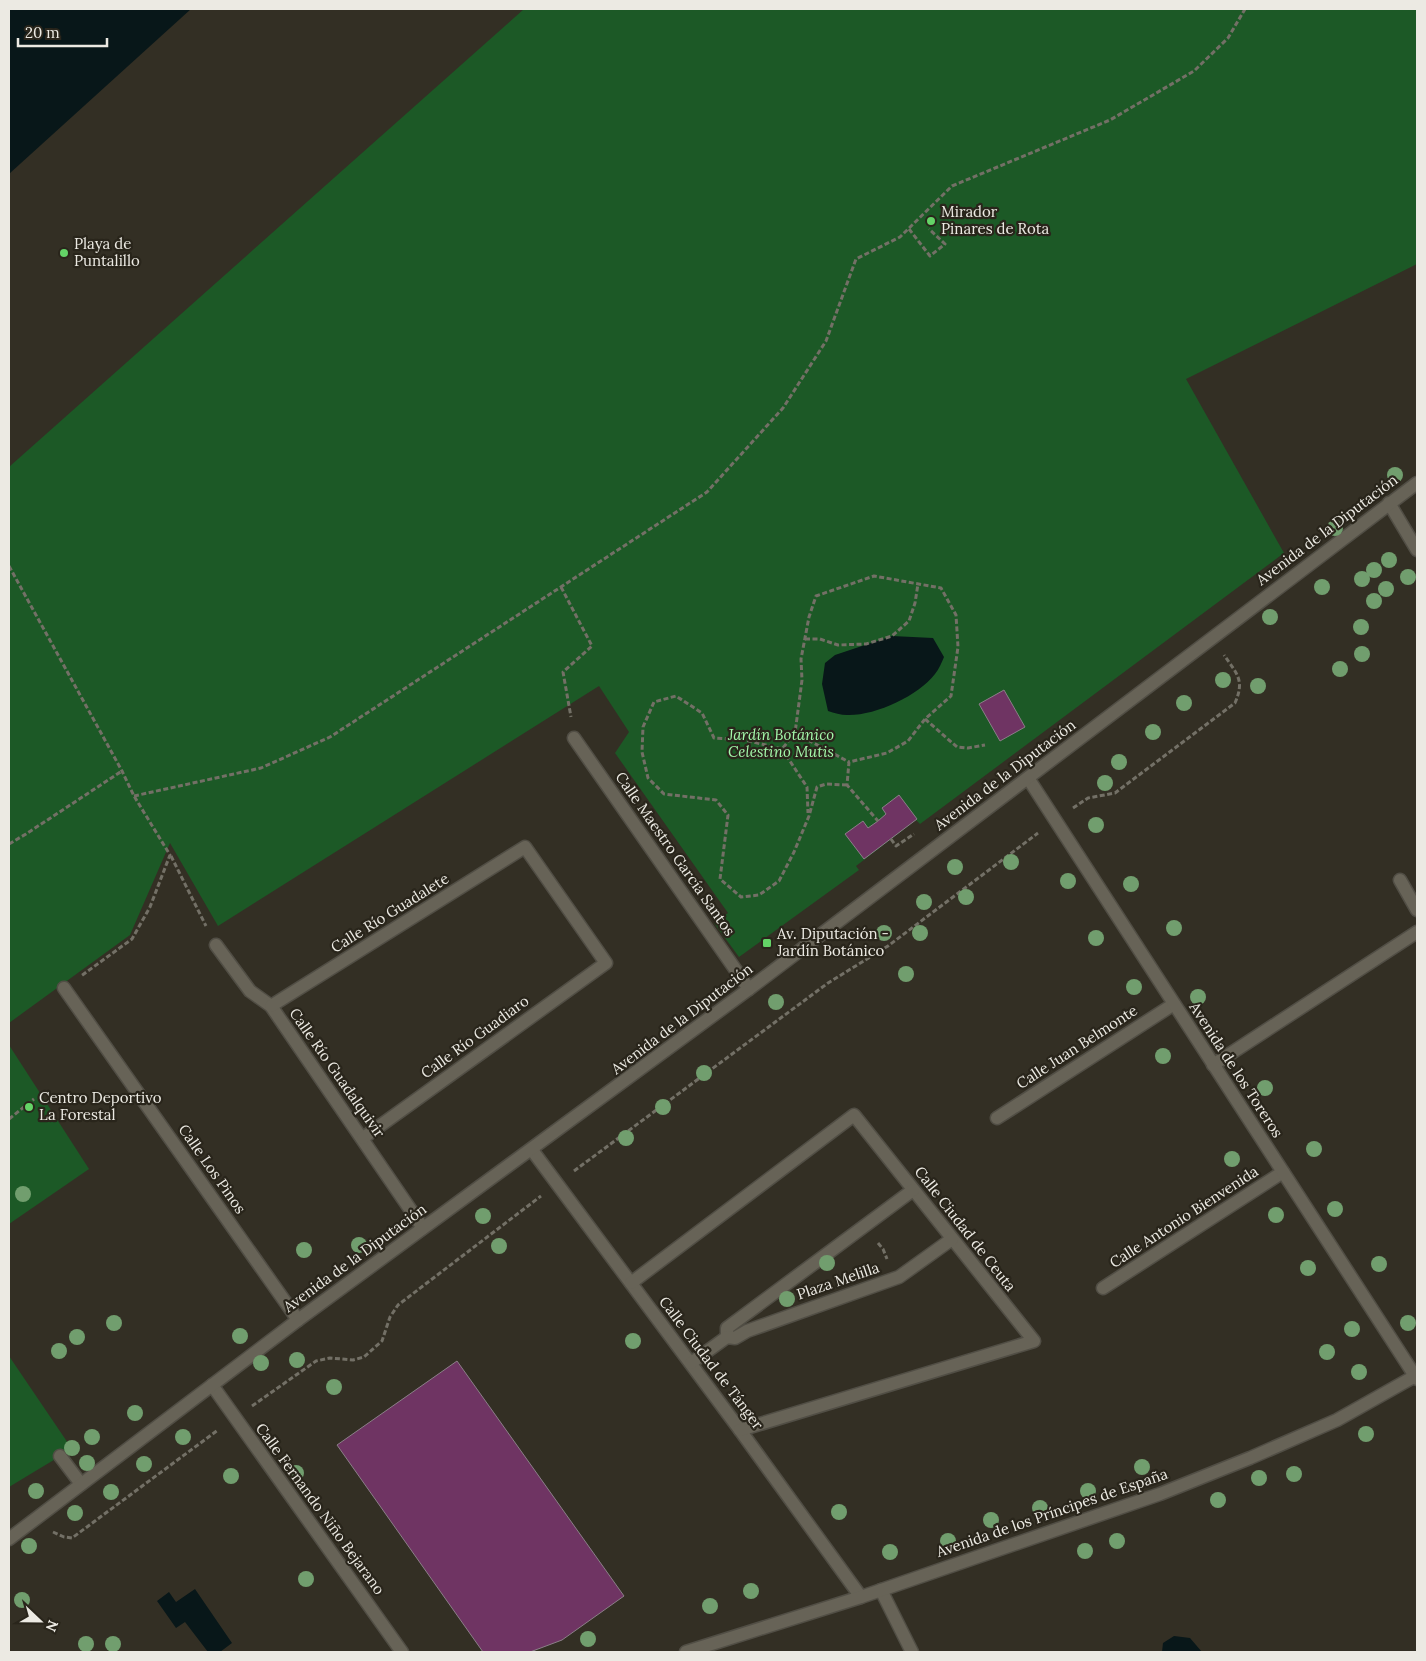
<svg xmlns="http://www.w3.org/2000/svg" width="1426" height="1661" viewBox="0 0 1426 1661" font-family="Lora,serif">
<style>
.green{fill:#1c5926}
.water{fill:#081719}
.building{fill:#6f3463;stroke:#8b7f88}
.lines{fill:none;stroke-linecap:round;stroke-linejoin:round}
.lane-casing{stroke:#514e45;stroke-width:15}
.street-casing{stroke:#514e45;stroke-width:15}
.secondary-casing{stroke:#514e45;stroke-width:15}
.path{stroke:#737066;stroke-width:3;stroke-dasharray:5 2.5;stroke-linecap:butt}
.lane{stroke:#676357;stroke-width:12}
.street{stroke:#676357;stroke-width:12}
.secondary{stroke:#676357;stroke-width:12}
.tree{fill:#719e6e}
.poi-dot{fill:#64d467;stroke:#29251b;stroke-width:2}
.labels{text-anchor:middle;stroke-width:4.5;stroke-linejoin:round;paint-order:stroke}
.poi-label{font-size:15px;fill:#eceae3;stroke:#29251b;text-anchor:start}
.street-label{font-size:15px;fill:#eceae3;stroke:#29251b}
.park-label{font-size:15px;font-style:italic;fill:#a4f9ab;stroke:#29251b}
</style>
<rect width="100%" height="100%" fill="#332f24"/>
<g class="green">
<polygon points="524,9 1417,9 1417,264 1186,379 1284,553 920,824 916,820 856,866 859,870 739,957 714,923 728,913 615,753 629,732 599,686 218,926 170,843 130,935 9,1023 9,467"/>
<polygon points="9,1045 89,1169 9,1224"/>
<polygon points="9,1356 72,1449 9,1487"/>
</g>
<g class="water">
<polygon points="9,9 191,9 9,174"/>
<path d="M892 636 933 638 944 657C942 662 939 669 935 674 918 696 875 716 847 715 841 715 834 713 828 711L822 684 825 663 835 655Z"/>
<polygon points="195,1589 232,1643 220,1652 208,1652 185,1622 176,1628 157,1601 169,1592 176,1602"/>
<polygon points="1174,1636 1190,1638 1202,1652 1162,1652 1163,1643"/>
</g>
<g class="building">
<polygon points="1004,690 1025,727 1000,741 979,704"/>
<polygon points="899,795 917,819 864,859 845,834 863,821 868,828 878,821 886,814 882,808"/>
<polygon points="457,1361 624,1596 562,1640 530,1652 483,1652 337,1445"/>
</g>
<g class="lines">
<g class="lane-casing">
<polyline id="lane" points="60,1456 81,1484"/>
</g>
<g class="street-casing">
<g id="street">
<polyline points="1389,503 1417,550"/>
<polyline points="574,738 749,989"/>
<polyline points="1400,880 1417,910"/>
<polyline points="216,945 250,991 271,1006 423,1228"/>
<polyline points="64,988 298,1320"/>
<polyline points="271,1006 525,847 606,963 363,1138"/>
<polyline points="1213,1065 1417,932"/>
<polyline points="997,1118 1174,1004"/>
<polyline points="532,1150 740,1430 861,1597"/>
<polyline points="631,1283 854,1115 1034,1341 740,1430"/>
<polyline points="1103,1288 1283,1172"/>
<polyline points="727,1337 727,1328 913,1190"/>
<polyline points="691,1363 727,1337 735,1338 747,1331 899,1277 952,1239"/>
<polyline points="212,1385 402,1652"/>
<polyline points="881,1590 912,1652"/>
</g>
</g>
<g class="secondary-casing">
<g id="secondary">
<polyline points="1028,778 1417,1379"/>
<polyline points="9,1539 298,1320 749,989 1417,483"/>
<polyline points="686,1652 861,1597 1160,1494 1250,1458 1337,1420 1417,1375"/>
</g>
</g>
<g class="path">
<polyline points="909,229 930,256 945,244 929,229"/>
<polyline points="9,566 122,771 134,796 170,855 150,907 132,939 81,976"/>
<polyline points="561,587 592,646 563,672 571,717"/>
<polyline points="805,639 820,639 838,645 866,644 892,636 909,621 915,603 918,584"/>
<polyline points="925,719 957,747 968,748 985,745"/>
<polyline points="795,733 849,762"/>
<polyline points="782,749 807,787 808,813"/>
<polyline points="847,785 826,784 817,787 809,816 794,852 779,881 759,895 741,897 720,879 728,815 716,800 664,794 648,778 642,752 643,727 654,702 676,696 702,713 714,738 745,740 782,749 795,733 802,680 801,659 809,617 816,596 874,576 941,588 956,615 958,647 951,696 925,719 908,741 887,753 849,762 847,785 878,821"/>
<polyline points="134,796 261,768 330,737 707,492 783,408 826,341 856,259 900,237 952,186 1110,120 1194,71 1228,38 1245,9"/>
<path d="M1073 808 1088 798 1115 793 1235 703C1245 680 1237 674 1224 655"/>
<polyline points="891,839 896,846 914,834"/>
<polyline points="9,844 26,834 122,771"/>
<polyline points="171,856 206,926"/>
<polyline points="9,1119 34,1099"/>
<polyline points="574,1171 828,983 888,946 1038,833"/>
<polyline points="878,1243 883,1249 887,1259"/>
<polyline points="252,1406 316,1361 330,1358 353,1360 364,1357 382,1341 390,1317 398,1305 541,1196"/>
<polyline points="53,1532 64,1537 72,1538 218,1430"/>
</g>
<use href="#lane" class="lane"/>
<use href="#street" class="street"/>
<use href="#secondary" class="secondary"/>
</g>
<g class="tree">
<circle cx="1395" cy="475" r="8"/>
<circle cx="1335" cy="528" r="8"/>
<circle cx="1389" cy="560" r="8"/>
<circle cx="1374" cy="570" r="8"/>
<circle cx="1408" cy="577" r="8"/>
<circle cx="1362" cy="579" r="8"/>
<circle cx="1322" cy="587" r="8"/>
<circle cx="1386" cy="589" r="8"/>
<circle cx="1374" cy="601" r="8"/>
<circle cx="1270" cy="617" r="8"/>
<circle cx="1361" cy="627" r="8"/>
<circle cx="1362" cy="654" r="8"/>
<circle cx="1340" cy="669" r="8"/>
<circle cx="1223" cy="680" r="8"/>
<circle cx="1258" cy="686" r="8"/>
<circle cx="1184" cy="703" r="8"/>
<circle cx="1153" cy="732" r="8"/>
<circle cx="1119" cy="762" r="8"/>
<circle cx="1105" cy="783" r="8"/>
<circle cx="1096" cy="825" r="8"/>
<circle cx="1011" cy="862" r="8"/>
<circle cx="955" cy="867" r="8"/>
<circle cx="1068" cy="881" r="8"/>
<circle cx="1131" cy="884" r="8"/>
<circle cx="966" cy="897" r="8"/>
<circle cx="924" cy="902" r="8"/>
<circle cx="1174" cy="928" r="8"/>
<circle cx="884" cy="933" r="8"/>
<circle cx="920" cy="933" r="8"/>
<circle cx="1096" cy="938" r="8"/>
<circle cx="906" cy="974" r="8"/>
<circle cx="1134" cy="987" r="8"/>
<circle cx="1198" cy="997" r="8"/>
<circle cx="776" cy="1002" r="8"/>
<circle cx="1163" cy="1056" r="8"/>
<circle cx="704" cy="1073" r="8"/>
<circle cx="1265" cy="1088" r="8"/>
<circle cx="663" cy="1107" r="8"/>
<circle cx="626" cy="1138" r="8"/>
<circle cx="1314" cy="1149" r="8"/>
<circle cx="1232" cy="1159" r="8"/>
<circle cx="23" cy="1194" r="8"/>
<circle cx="1335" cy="1209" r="8"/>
<circle cx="1276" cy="1215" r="8"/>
<circle cx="483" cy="1216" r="8"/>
<circle cx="359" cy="1245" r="8"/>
<circle cx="499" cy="1246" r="8"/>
<circle cx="304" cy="1250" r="8"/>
<circle cx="827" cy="1263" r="8"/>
<circle cx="1379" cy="1264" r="8"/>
<circle cx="1308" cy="1268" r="8"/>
<circle cx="787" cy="1299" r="8"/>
<circle cx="114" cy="1323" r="8"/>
<circle cx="1408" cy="1323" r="8"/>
<circle cx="1352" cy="1329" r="8"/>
<circle cx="240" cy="1336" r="8"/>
<circle cx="77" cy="1337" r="8"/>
<circle cx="633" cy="1341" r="8"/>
<circle cx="59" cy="1351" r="8"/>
<circle cx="1327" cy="1352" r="8"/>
<circle cx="297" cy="1360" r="8"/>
<circle cx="261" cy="1363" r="8"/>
<circle cx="1359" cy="1372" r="8"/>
<circle cx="334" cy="1387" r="8"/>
<circle cx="135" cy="1413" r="8"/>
<circle cx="1366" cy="1434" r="8"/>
<circle cx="92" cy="1437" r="8"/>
<circle cx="183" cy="1437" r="8"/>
<circle cx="72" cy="1448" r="8"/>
<circle cx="87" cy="1463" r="8"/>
<circle cx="144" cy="1464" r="8"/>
<circle cx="1142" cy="1467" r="8"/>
<circle cx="296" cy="1473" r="8"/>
<circle cx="1294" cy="1474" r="8"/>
<circle cx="231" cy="1476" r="8"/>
<circle cx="1259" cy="1478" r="8"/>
<circle cx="36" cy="1491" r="8"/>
<circle cx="1088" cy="1491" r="8"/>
<circle cx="111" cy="1492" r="8"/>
<circle cx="1218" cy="1500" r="8"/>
<circle cx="1040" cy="1508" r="8"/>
<circle cx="839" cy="1512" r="8"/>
<circle cx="75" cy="1513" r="8"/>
<circle cx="991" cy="1520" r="8"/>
<circle cx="948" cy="1541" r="8"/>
<circle cx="1117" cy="1541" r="8"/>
<circle cx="29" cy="1546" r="8"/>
<circle cx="1085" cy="1551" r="8"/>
<circle cx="890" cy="1552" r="8"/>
<circle cx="306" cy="1579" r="8"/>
<circle cx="751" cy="1591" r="8"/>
<circle cx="22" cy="1600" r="8"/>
<circle cx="710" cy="1606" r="8"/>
<circle cx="588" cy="1639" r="8"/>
<circle cx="86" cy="1644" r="8"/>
<circle cx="113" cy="1644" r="8"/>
</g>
<g class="poi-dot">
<circle cx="931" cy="221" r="5"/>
<circle cx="64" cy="253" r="5"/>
<rect x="762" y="938" width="10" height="10" rx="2.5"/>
<circle cx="29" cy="1107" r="5"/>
</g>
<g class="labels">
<g class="poi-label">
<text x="941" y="217">Mirador<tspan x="941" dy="17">Pinares de Rota</tspan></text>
<text x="74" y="249">Playa de<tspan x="74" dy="17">Puntalillo</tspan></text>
<text x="777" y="939">Av. Diputación -<tspan x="777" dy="17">Jardín Botánico</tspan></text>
<text x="39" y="1103">Centro Deportivo<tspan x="39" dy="17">La Forestal</tspan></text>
</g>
<g class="street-label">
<text transform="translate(1327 530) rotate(-37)" y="5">Avenida de la Diputación</text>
<text transform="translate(1005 775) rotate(-37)" y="5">Avenida de la Diputación</text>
<text transform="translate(675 854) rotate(55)" y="5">Calle Maestro García Santos</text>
<text transform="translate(390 913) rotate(-32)" y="5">Calle Río Guadalete</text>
<text transform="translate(682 1019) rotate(-37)" y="5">Avenida de la Diputación</text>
<text transform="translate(475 1037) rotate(-36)" y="5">Calle Río Guadiaro</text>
<text transform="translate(1077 1047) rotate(-33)" y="5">Calle Juan Belmonte</text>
<text transform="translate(1236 1070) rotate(57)" y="5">Avenida de los Toreros</text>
<text transform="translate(337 1073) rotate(55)" y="5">Calle Río Guadalquivir</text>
<text transform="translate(212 1169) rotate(55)" y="5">Calle Los Pinos</text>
<text transform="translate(1184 1217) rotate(-33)" y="5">Calle Antonio Bienvenida</text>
<text transform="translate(965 1229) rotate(52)" y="5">Calle Ciudad de Ceuta</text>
<text transform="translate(355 1258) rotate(-36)" y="5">Avenida de la Diputación</text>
<text transform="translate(838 1281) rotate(-19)" y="5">Plaza Melilla</text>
<text transform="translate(711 1363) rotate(53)" y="5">Calle Ciudad de Tánger</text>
<text transform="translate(320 1509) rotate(54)" y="5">Calle Fernando Niño Bejarano</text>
<text transform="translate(1052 1513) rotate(-19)" y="5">Avenida de los Príncipes de España</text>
</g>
<g class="park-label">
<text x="781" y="740">Jardín Botánico<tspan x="781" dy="17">Celestino Mutis</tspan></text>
</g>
</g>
<rect width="1426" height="1661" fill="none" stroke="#eceae3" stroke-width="20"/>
<g transform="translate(40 1621) rotate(112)" stroke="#29251b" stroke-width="4" paint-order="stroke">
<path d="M0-4L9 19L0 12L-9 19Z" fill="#eceae3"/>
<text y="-8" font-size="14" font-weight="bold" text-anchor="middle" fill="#eceae3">N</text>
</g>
<path d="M18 38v8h89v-8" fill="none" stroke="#eceae3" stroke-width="2.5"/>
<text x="25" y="38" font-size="15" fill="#eceae3" stroke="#29251b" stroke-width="4" paint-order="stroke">20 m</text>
</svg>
